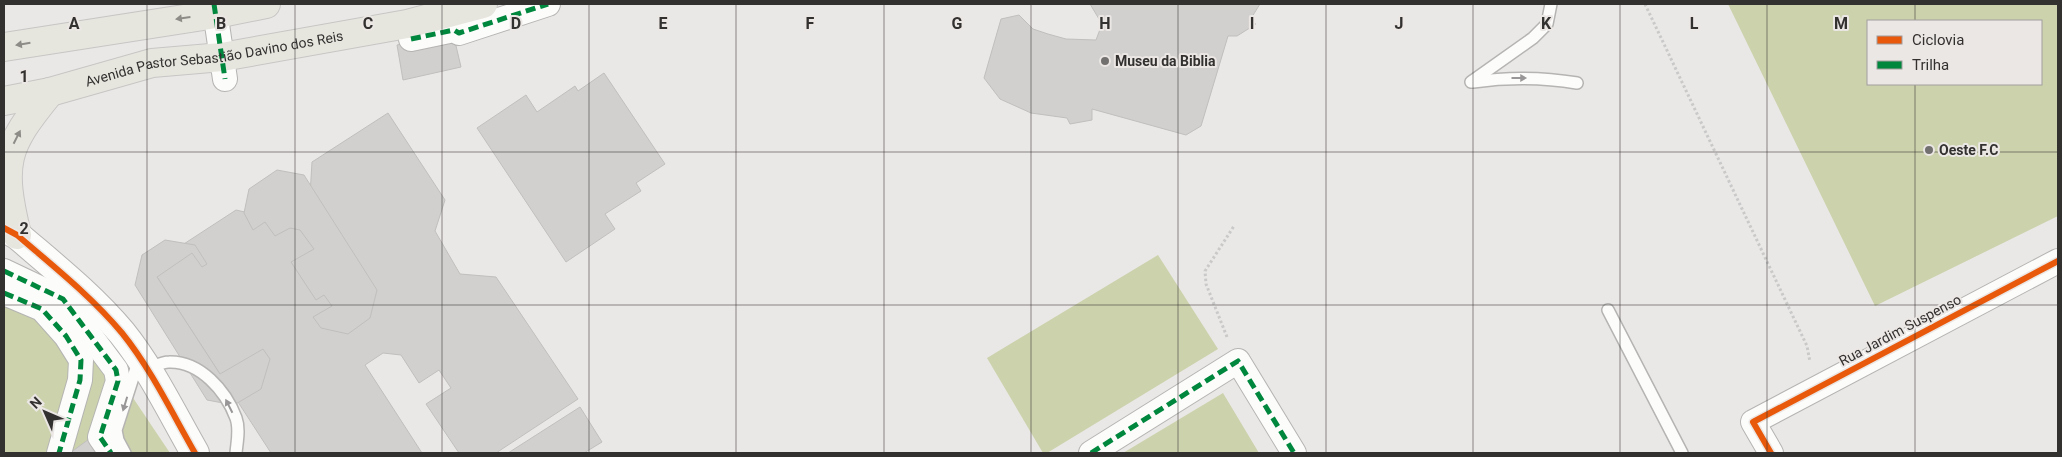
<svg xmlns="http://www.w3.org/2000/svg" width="2062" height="457" viewBox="0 0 2062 457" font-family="Roboto,sans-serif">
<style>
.green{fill:#ccd2ac;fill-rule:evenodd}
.building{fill:#d2d0ce;stroke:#c1bfbd}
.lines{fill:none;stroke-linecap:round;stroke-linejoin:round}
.lane-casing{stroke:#b5b4b2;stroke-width:14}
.street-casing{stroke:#b5b4b2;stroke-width:26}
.secondary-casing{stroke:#b5b4b2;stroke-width:30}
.primary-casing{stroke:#c7c6c5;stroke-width:30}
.path{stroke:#c9c9c9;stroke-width:3;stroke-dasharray:2.5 2.5;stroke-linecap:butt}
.lane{stroke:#fcfcfb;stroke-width:11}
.street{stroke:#fcfcfb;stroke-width:24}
.secondary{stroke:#fcfcfb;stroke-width:28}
.primary{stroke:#e7e6de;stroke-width:28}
.quiet{stroke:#00873e;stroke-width:5;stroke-dasharray:10 5;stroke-linecap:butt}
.cycleway-casing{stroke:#ebe7e5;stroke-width:9}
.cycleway{stroke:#e8590c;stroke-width:6}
.oneway{fill:#8d8c87}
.oneway2{fill:#989696}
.grid{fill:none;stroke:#333130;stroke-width:1;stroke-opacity:0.55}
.poi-dot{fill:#737170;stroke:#ebe7e5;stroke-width:2}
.labels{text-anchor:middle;stroke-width:4;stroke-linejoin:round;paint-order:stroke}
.street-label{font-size:14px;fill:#333130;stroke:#ebe7e5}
.poi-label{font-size:14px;font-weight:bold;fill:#333130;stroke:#ebe7e5;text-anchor:start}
.grid-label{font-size:16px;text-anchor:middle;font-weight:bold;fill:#333130;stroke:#ebe7e5;stroke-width:4;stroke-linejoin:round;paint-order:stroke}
</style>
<rect width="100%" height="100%" fill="#eae8e6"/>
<g class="green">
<path d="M1728 4H2058V216L1875 306ZM2041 21V84H1868V21Z"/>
<polygon points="1158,255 1218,349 1047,453 1043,453 987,358"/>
<polygon points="4,273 123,383 170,453 4,453"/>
<polygon points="1223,393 1259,453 1123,453"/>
</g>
<g class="building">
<polygon points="1090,4 1260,4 1250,20 1256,24 1237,36 1228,36 1201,126 1186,135 1092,109 1092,120 1070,124 1067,118 1031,113 1000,99 984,78 1001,19 1019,15 1033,29 1048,34 1066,39 1096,40 1102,24"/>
<polygon points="453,33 461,67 403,80 397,45"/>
<polygon points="604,73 665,164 636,183 641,191 605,214 615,229 566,262 477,128 526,95 537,112 575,86 578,91"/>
<polygon points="388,113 445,200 435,231 460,274 496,277 578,399 496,453 459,453 426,404 451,388 439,370 419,383 401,355 383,353 365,365 422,453 271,453 150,266 236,210 271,218 310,195 312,162"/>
<polygon points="277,170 304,175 377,290 370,318 348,334 321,328 313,317 332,306 324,295 316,300 291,262 314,249 300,230 290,228 275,236 265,222 253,230 244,213 249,189"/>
<polygon points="165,240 195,245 207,264 202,267 192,253 157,277 220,374 263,349 270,359 261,389 234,405 207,400 135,285 142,255"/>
<polygon points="580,407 602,442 584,453 508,453"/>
<polygon points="89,439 99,453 70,453"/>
</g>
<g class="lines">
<g class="lane-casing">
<g id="lane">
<polyline points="1471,82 1533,38 1547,24 1551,4"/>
<path d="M1473 82C1508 77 1541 77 1577 83"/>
<polyline points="1608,310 1682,453"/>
<path d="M147 369C153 367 162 362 169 362 200 361 226 391 236 418 240 429 237 442 236 453"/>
<polyline points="125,453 118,440 116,430 139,359"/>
</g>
</g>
<g class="street-casing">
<g id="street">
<polyline points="214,4 225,79"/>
<polyline points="411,39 454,30 459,33 548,4"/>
<polyline points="4,271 63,299 116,370 118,381 100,437 111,453"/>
<polyline points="4,293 42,309 66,336 81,360 80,380 59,453"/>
<polyline points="1091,453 1238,361 1294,453"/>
<polyline points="1771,453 1753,422 2058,261"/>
</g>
</g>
<g class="secondary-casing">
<path id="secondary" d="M4 228 17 235C53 266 91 296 122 333 151 369 172 413 195 453"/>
</g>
<g class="primary-casing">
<g id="primary">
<polyline points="4,47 216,14 266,4"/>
<path id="s1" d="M4 101 50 92 152 63 222 57 407 24 483 4"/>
<path d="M17 235C0 163 4 148 50 92"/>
</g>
</g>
<g class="path">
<polyline points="1645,4 1807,346 1810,362"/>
<polyline points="1227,337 1206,284 1205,271 1234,226"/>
</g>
<use href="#lane" class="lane"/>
<use href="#street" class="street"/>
<use href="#secondary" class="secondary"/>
<use href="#primary" class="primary"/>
<g class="quiet">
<polyline points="214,4 225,79"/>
<polyline points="411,39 454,30 459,33 548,4"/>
<polyline points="4,271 63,299 116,370 118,381 100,437 111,453"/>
<polyline points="4,293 42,309 66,336 81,360 80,380 59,453"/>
<polyline points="1091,453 1238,361 1294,453"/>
</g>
<g class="cycleway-casing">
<g id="cycleway">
<path d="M4 228 17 235C53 266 91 296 122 333 151 369 172 413 195 453"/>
<polyline points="1771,453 1753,422 2058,261"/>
</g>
</g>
<use href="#cycleway" class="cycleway"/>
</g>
<defs><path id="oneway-solid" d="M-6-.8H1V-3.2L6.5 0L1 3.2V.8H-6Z" transform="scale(1.25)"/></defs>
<g class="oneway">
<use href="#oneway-solid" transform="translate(183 18) rotate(172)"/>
<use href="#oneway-solid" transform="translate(23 44) rotate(171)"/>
<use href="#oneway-solid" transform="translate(17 137) rotate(-63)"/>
</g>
<g class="oneway2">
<use href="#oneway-solid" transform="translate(1519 78)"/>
<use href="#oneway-solid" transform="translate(125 404) rotate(107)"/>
<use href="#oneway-solid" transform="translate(229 406) rotate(-117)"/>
</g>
<path class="grid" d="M147 4V453M295 4V453M442 4V453M589 4V453M736 4V453M884 4V453M1031 4V453M1178 4V453M1326 4V453M1473 4V453M1620 4V453M1767 4V453M1915 4V21M1915 84V453M4 152H2058M4 305H2058"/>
<g class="poi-dot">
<circle cx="1105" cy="61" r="5"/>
<circle cx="1929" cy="150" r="5"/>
</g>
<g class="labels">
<g class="street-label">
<text dy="5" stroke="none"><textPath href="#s1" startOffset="215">Avenida Pastor Sebastião Davino dos Reis</textPath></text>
<text transform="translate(1900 330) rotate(-28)" y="5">Rua Jardim Suspenso</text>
</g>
<g class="poi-label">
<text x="1115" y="66">Museu da Biblia</text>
<text x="1939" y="155">Oeste F.C</text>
</g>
</g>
<g class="grid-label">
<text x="74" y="29">A</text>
<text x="221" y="29">B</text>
<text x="368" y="29">C</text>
<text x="516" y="29">D</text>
<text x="663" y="29">E</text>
<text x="810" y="29">F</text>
<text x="957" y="29">G</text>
<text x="1105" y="29">H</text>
<text x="1252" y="29">I</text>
<text x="1399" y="29">J</text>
<text x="1546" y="29">K</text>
<text x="1694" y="29">L</text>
<text x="1841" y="29">M</text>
<text x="24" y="82">1</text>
<text x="24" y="234">2</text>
</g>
<rect width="2062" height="457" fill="none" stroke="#333130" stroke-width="10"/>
<rect x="1867" y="20" width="175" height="65" fill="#ebe7e5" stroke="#a19e9d"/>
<rect x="1877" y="36" width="25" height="8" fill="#e8590c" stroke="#a19e9d"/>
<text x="1912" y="45" font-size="15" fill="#333130">Ciclovia</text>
<rect x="1877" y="61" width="25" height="8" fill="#00873e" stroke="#a19e9d"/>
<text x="1912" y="70" font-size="15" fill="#333130">Trilha</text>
<g transform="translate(45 412) rotate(315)" stroke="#ebe7e5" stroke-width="4" paint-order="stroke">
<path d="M0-4L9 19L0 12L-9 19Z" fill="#333130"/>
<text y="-8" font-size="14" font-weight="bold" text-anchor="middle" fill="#333130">N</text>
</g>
</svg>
